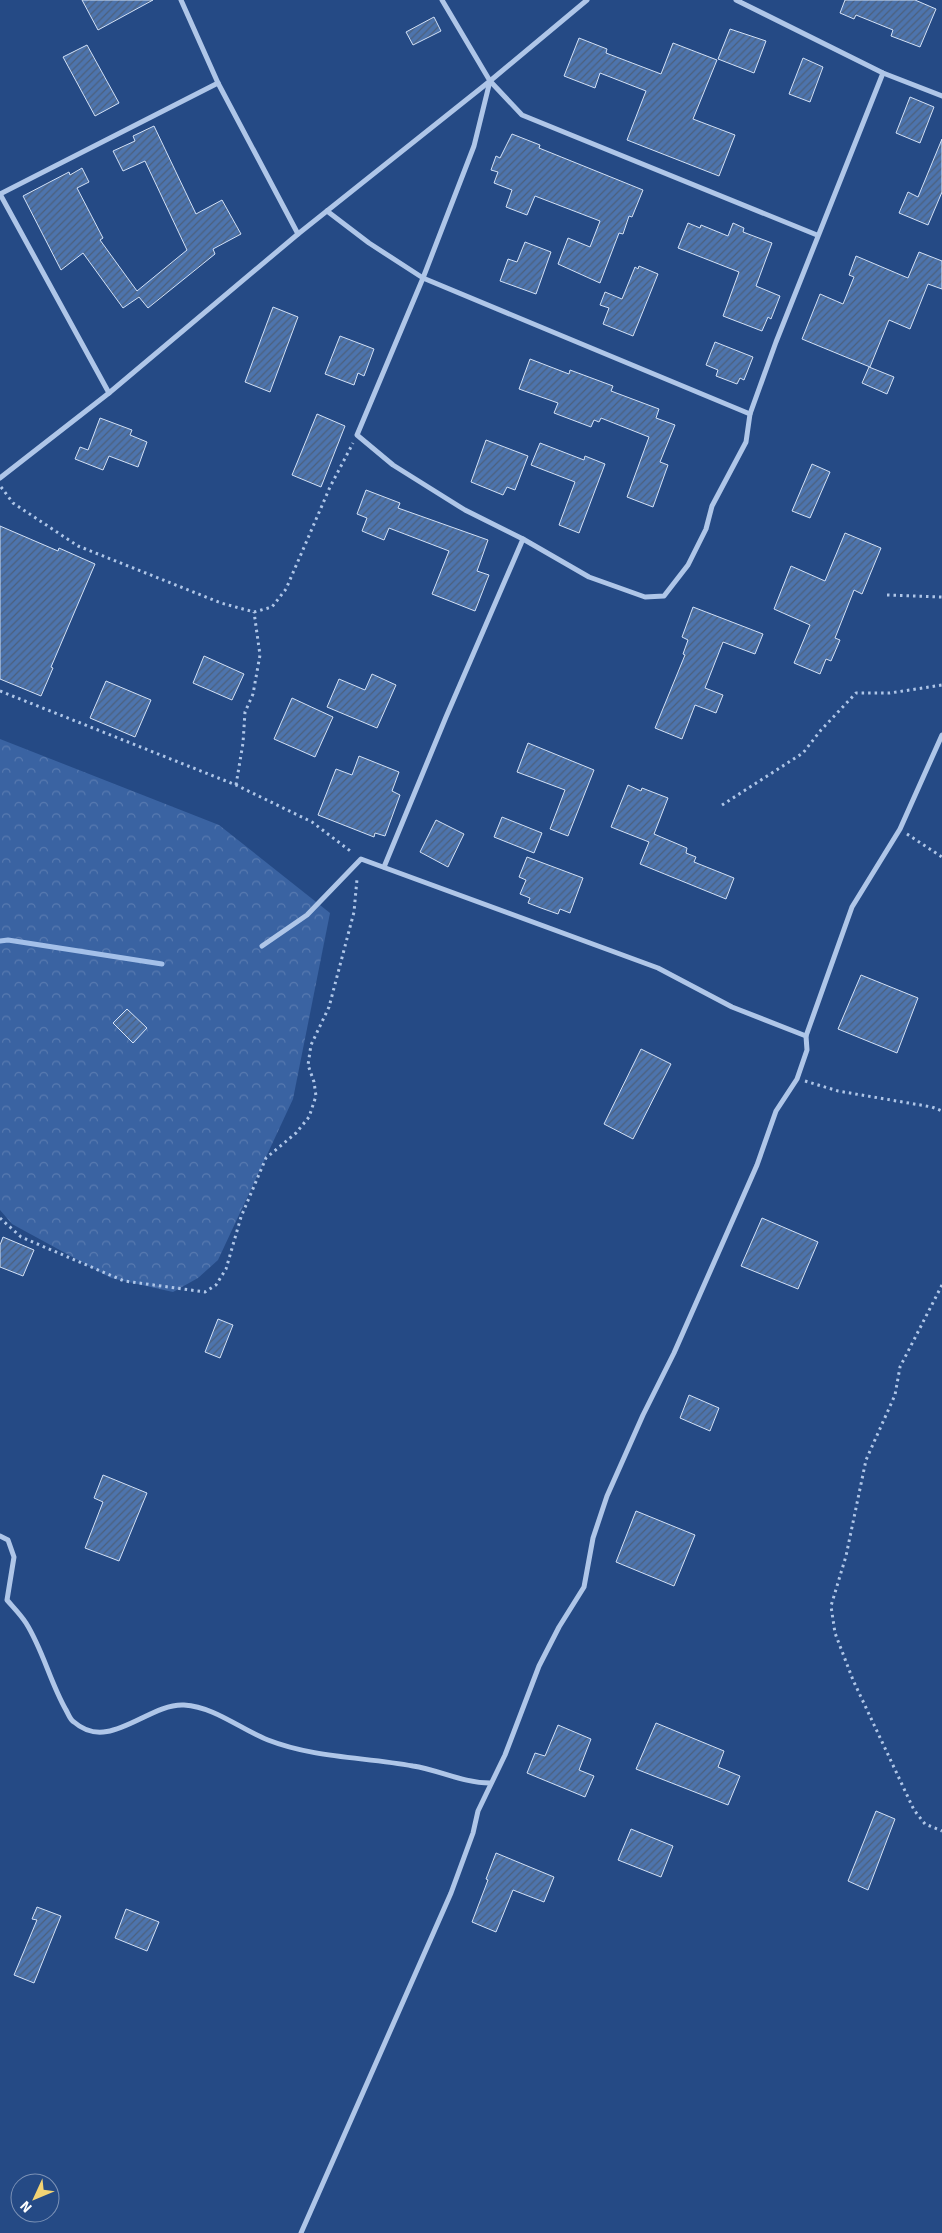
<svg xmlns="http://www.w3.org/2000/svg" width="942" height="2233" viewBox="0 0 942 2233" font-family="Signika,sans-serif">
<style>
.forest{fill:url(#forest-crowns)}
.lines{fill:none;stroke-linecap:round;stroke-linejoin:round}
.stream{stroke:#a4c0e9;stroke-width:5}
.building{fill:url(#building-hatch);stroke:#d3e1f6}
.path{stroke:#afc6e8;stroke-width:3;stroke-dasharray:2.5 4;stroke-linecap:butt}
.minor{stroke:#afc6e8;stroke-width:5}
</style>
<defs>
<pattern id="forest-crowns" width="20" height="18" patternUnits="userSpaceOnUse" patternTransform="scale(1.25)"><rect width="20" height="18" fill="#3a63a2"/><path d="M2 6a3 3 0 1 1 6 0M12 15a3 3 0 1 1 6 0" fill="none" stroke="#587ab0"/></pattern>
<pattern id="building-hatch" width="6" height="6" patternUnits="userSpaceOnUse" patternTransform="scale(1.25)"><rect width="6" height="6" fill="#4d74ad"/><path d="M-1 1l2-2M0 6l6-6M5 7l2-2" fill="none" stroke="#4c607c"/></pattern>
</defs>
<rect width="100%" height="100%" fill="#254a85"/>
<polygon class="forest" points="0,739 219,825 330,913 293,1099 218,1260 198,1278 173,1292 111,1278 12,1224 0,1210"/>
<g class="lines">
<polyline class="stream" points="0,941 8,940 162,964"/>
</g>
<g class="building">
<polygon points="82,0 153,0 98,30"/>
<polygon points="845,0 915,0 936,9 920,47 891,36 893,30 856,15 854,19 840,13"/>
<polygon points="434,17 441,31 413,45 406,32"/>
<polygon points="730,29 766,41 754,73 718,59"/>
<polygon points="579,38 607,49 606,53 661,74 673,43 717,60 693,119 735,135 719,176 627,140 646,91 600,73 595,88 564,76"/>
<polygon points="87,45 119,103 95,116 63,57"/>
<polygon points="803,58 823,67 810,102 789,94"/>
<polygon points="910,97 934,107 920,143 896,133"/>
<polygon points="154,126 196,214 222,200 241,234 213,249 215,254 148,308 139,297 123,308 83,253 61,270 23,196 69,172 70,175 82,168 89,182 77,188 103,238 100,240 137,291 187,250 145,161 123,171 113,151 135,141 133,136"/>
<polygon points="512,134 540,145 539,148 643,190 632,217 629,216 623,234 619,233 600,283 558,264 568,238 590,247 600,221 535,196 527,215 506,207 512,190 494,183 498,172 491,170 496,156 500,158"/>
<polygon points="942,139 942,192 928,225 899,213 908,192 918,197"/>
<polygon points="688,223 700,228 701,225 728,236 733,223 744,228 743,232 772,243 756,286 780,296 771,319 768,317 762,331 723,316 739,272 678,248"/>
<polygon points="525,242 551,252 536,294 500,281 508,259 517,262"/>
<polygon points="919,252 942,261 942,289 928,284 910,329 889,320 870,367 802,339 820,294 843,304 854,277 849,275 856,256 908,278"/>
<polygon points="639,266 658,274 633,336 603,324 609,308 600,305 605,292 622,299 635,267 638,269"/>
<polygon points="273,307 298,317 270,392 245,382"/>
<polygon points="340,336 374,349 364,376 358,373 354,385 325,374"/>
<polygon points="715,342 753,357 744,380 740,378 737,384 716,376 718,370 706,365"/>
<polygon points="530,359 569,374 570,370 613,386 611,391 659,409 656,418 675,425 660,462 668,465 653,507 627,497 649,437 601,418 599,422 594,420 591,427 554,413 558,403 519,389"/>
<polygon points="869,367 894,377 887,394 862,383"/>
<polygon points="317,414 345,426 321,487 292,475"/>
<polygon points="100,418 132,430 130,435 147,442 138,467 109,456 103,470 75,459 80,447 88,450"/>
<polygon points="486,440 528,456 515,490 507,487 503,495 471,482"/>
<polygon points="540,443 584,460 585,456 605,464 579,533 559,525 575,482 531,465"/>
<polygon points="812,464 830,472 810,518 792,511"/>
<polygon points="366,490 400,503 398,508 488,540 477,571 489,575 475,611 432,594 449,551 389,528 384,540 362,531 367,518 357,514"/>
<polygon points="0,526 58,551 59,548 95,564 51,667 53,668 41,696 0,679"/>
<polygon points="845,533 881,548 862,594 854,590 835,638 840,640 831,661 826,659 820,674 794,663 810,625 774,609 791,566 825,581"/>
<polygon points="693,607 763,634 755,654 723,642 705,688 723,695 716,713 695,705 682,739 655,728 685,655 683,654 688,640 682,637"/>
<polygon points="204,656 244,674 232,700 193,683"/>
<polygon points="372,674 396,685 377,728 327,707 339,679 365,690"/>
<polygon points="106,681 151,700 135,737 90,718"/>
<polygon points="292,698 333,717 315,757 274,739"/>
<polygon points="528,743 594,770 568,836 550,829 565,790 517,772"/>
<polygon points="359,756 399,772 392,791 400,795 385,836 375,833 374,837 318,815 336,769 352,775"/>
<polygon points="628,785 641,791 642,788 668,798 654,834 687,848 686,853 696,857 694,862 734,878 726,899 640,864 649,842 611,827"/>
<polygon points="502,817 542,833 534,853 494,837"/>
<polygon points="436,820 464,834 448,867 420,852"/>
<polygon points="527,857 583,878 570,913 560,909 558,914 541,908 528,903 530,898 520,894 526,880 519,877"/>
<polygon points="861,975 918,998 897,1053 838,1029"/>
<polygon points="127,1009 147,1028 133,1043 113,1023"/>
<polygon points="641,1049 671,1064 633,1139 604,1124"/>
<polygon points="762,1218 818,1242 798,1289 741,1266"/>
<polygon points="3,1237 34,1250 23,1276 0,1267 0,1245"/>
<polygon points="218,1319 233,1325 220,1358 205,1352"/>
<polygon points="689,1395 719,1408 710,1431 680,1418"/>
<polygon points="103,1475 147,1493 119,1561 85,1548 103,1502 94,1498"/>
<polygon points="636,1511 695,1535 674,1586 616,1562"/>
<polygon points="656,1723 724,1751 718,1767 740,1776 728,1805 636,1769"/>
<polygon points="558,1725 591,1739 579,1770 594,1776 585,1797 527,1773 535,1753 545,1756"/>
<polygon points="876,1811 895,1819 868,1890 848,1881"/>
<polygon points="631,1829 673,1846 661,1877 618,1860"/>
<polygon points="496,1853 554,1877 544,1902 513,1890 496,1932 472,1922 488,1880 486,1879"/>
<polygon points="37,1907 61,1916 34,1983 14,1975 37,1920 32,1919"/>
<polygon points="126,1909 159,1922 147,1951 115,1938"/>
</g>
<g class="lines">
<g class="path">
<polyline points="1,487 13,503 78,546 221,603 254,612 272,607 286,589 330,487 353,443"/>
<polyline points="887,595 942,597"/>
<polyline points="0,691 236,785 312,822 353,853"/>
<polyline points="236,785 243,743 245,712 253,694 260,655 254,612"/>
<polyline points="722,805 803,753 821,730 856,693 890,693 942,685"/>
<polyline points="907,834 942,857"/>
<polyline points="805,1081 838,1091 932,1107 942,1111"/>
<polyline points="0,1218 21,1237 124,1281 205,1292 216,1285 226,1269 241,1217 266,1158 296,1133 309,1117 316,1096 314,1082 308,1065 311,1045 329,1007 354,912 357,879"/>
<polyline points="942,1285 900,1367 895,1395 866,1460 846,1556 831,1606 835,1633 853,1680 914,1810 925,1824 942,1831"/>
</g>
<g class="minor">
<polyline points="181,0 218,83 298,234"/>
<polyline points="442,0 490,81 522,115 817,235"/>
<polyline points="736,0 883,73 942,96"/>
<polyline points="490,81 474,146 423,278 357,435 393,465 465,510 523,539 589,577 645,597 664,596 688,565 706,529 712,506 746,442 750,414 776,342 883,73"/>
<polyline points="0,194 218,83"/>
<polyline points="0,194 109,393"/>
<polyline points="327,211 369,243 423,278 750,414"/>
<polyline points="0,478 109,393 298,234 490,81 587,0"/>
<polyline points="384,867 446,717 523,539"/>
<polyline points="262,946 307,915 361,859 658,968 732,1007 806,1036"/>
<path d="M0 1536 8 1540 14 1557 7 1600C13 1607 21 1615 26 1623 43 1650 50 1682 66 1710 68 1713 70 1720 74 1722 109 1753 148 1703 184 1705 215 1707 240 1729 268 1740 314 1758 364 1757 413 1766 439 1770 463 1783 490 1783"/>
<polyline points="301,2233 451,1893 473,1833 478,1811 505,1755 539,1666 559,1627 584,1587 593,1538 607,1496 643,1415 674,1353 735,1215 757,1165 776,1111 797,1079 807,1050 806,1036 852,907 900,829 942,735"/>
</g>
</g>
<g transform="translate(35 2198) rotate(226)"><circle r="24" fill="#254a85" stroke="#7c92b6"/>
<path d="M0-4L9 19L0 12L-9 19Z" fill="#f2d374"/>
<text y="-8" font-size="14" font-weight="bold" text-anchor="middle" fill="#ffffff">N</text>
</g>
</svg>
